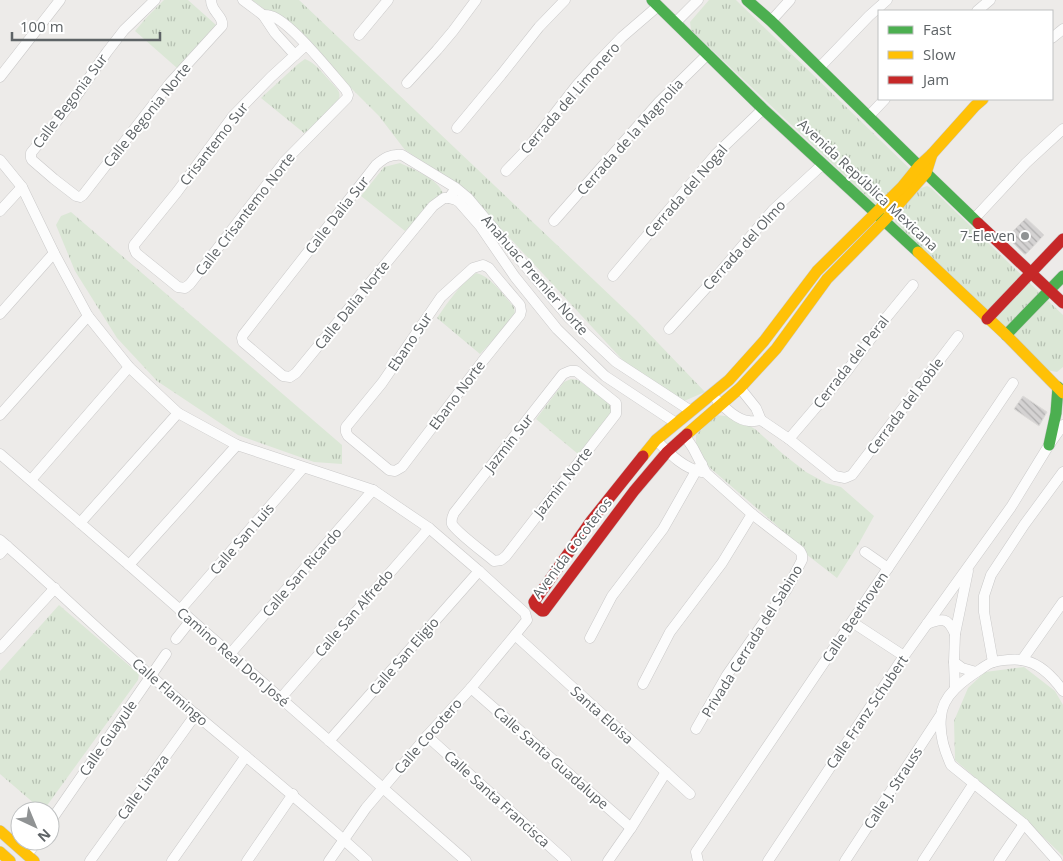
<svg xmlns="http://www.w3.org/2000/svg" width="1063" height="861" viewBox="0 0 1063 861" font-family="'Open Sans',sans-serif">
<style>
.park{fill:url(#park-tufts)}
.building{fill:url(#building-back-hatch);stroke:#dcdad8}
.lines{fill:none;stroke-linecap:round;stroke-linejoin:round}
.street-casing{stroke:#cac9c9;stroke-width:11}
.fast-casing{stroke:#c9c9c9;stroke-width:12}
.slow-casing{stroke:#c9c9c9;stroke-width:12}
.jam-casing{stroke:#c9c9c9;stroke-width:12}
.street{stroke:#fcfcfc;stroke-width:10}
.fast{stroke:#4caf50;stroke-width:11}
.slow{stroke:#ffc107;stroke-width:11}
.jam{stroke:#c62828;stroke-width:11}
.poi-dot{fill:#909394;stroke:#fff;stroke-width:2}
.labels{text-anchor:middle;stroke-width:4;stroke-linejoin:round;paint-order:stroke}
.street-label{font-size:14px;fill:#5e6366;stroke:#fff}
.poi-label{font-size:14px;fill:#5e6366;stroke:#fff;text-anchor:end}
</style>
<defs>
<pattern id="park-tufts" width="24" height="20" patternUnits="userSpaceOnUse" patternTransform="scale(1.25)"><rect width="24" height="20" fill="#dbe7d6"/><path d="M3 7l-1-3M5 7V3M7 7l1-3M15 17l-1-3M17 17v-4M19 17l1-3" fill="none" stroke="#b5bfb1"/></pattern>
<pattern id="building-back-hatch" width="6" height="6" patternUnits="userSpaceOnUse" patternTransform="scale(1.25)"><rect width="6" height="6" fill="#d4d2d2"/><path d="M-1 5l2 2M0 0l6 6M5-1l2 2" fill="none" stroke="#afaeae"/></pattern>
</defs>
<rect width="100%" height="100%" fill="#edebe9"/>
<g class="park">
<polygon points="164,0 188,0 216,25 177,68 135,31 147,17"/>
<polygon points="252,0 299,0 636,320 705,392 684,401 630,368 507,235 454,182 405,150 379,116 355,92 286,25"/>
<polygon points="709,0 736,0 909,168 909,176 876,205 691,30 690,22"/>
<path d="M305 59C315 63 322 72 329 80 332 83 337 88 339 92 344 106 314 125 304 133L261 98 298 64Z"/>
<path d="M400 163C413 169 438 179 443 193L405 231 361 196 384 167Z"/>
<polygon points="927,186 931,188 1063,315 1063,367 1057,372 1046,370 895,222 896,215 921,188"/>
<polygon points="71,212 342,445 342,464 314,462 238,435 157,381 117,338 75,271 56,225 61,216"/>
<path d="M476 273C491 276 504 296 514 307L515 314 512 320 480 354 437 318C448 302 460 284 476 273Z"/>
<polygon points="571,379 578,380 609,403 611,411 607,419 578,454 536,419 564,382"/>
<polygon points="716,415 734,417 755,429 783,454 806,472 826,483 841,487 874,516 858,545 837,578 806,554 774,523 709,467 696,448 696,435"/>
<polygon points="59,605 139,674 138,680 43,811 0,774 0,671"/>
<polygon points="1024,667 1055,691 1063,705 1063,856 1037,831 955,760 954,721 968,688 985,672"/>
</g>
<g class="building">
<polygon points="1026,218 1044,235 1026,254 1024,254 1007,237"/>
<polygon points="1023,396 1047,412 1039,426 1014,409"/>
</g>
<g class="lines">
<g class="street-casing">
<g id="street">
<path d="M155 0 124 30 107 52 73 101 31 153V158L32 160 54 179 76 196 80 197 83 195 170 83 222 26C224 16 211 12 211 0"/>
<polyline points="243,0 263,15 275,33 295,55"/>
<polyline points="977,11 990,0"/>
<path d="M263 15C265 15 268 15 271 16 290 21 331 73 346 90L348 95 347 98 285 161 190 284 185 288 178 287 136 253 134 248V245L177 192 233 116 271 77 306 45"/>
<polyline points="771,21 790,0"/>
<polyline points="675,23 698,0"/>
<polyline points="359,35 388,0"/>
<polyline points="1052,38 1063,29"/>
<polyline points="819,68 869,16 887,0"/>
<polyline points="0,77 60,0"/>
<polyline points="407,83 437,50 453,31 476,0"/>
<polyline points="868,117 885,99"/>
<polyline points="457,128 501,75 539,27 565,0"/>
<polyline points="0,160 22,187 54,253 88,316 129,367 178,413 237,445 373,490 429,528 479,571 525,613 527,620 515,635 471,688 427,736 366,808 329,861"/>
<polyline points="506,171 528,148 577,85 595,65 622,37 658,6"/>
<path d="M456 188 449 198H444L433 206 296 373 290 377 283 376 243 342 242 338 243 335 376 165C384 158 390 154 402 155L456 188 468 198 569 318 616 362 691 411"/>
<polyline points="449,198 456,200 459,202 480,226 515,277 557,329 605,376 676,423"/>
<polyline points="0,211 22,187"/>
<polyline points="974,219 1026,163 1063,129"/>
<polyline points="554,221 659,102 708,54"/>
<polygon points="483,265 489,268 492,272 520,305 521,311 520,315 482,362 402,467 395,471 389,470 348,436 346,432 346,427 382,383 428,316 441,297 473,268"/>
<polyline points="613,276 716,154 763,109"/>
<polyline points="0,314 54,253"/>
<polyline points="669,329 716,277 773,210 823,164"/>
<path d="M570 371H576L616 403V414L506 556 501 560 494 561C486 554 456 532 452 524 451 520 452 517 454 513L563 374Z"/>
<polyline points="740,388 756,408 761,420 789,439 835,476 845,478 852,475 958,336"/>
<path d="M717 400C725 408 737 420 749 421 753 422 757 421 761 420"/>
<polyline points="0,415 88,316"/>
<polyline points="685,436 693,448 706,473 752,514 800,551 802,555 802,560 787,589 727,675 696,729"/>
<polyline points="789,439 847,371 886,318 913,285"/>
<path d="M656 440C670 454 683 468 702 472"/>
<polyline points="0,454 129,565 466,861"/>
<polyline points="31,480 129,367"/>
<polyline points="80,523 178,413"/>
<path d="M0 540C51 584 100 632 152 677 223 739 298 797 367 861"/>
<polyline points="865,552 888,568"/>
<polyline points="0,554 7,546"/>
<polyline points="129,565 237,445"/>
<polyline points="180,610 303,468"/>
<polyline points="852,622 904,656"/>
<path d="M927 624C942 618 948 617 955 634"/>
<polyline points="515,635 690,794"/>
<polyline points="590,638 612,596 663,529 696,471 702,464"/>
<polyline points="176,639 191,620"/>
<polyline points="0,648 55,588"/>
<polyline points="230,654 373,490"/>
<polyline points="1022,660 1063,602"/>
<polyline points="954,662 962,668 976,672"/>
<polyline points="993,662 984,612 984,596 991,575 1024,525 1063,472"/>
<polyline points="643,684 670,632 722,563 752,514"/>
<polyline points="471,688 631,828"/>
<polyline points="955,688 954,662 955,634 968,571"/>
<polyline points="280,699 429,528"/>
<polyline points="427,736 566,861"/>
<polyline points="329,741 479,571"/>
<polyline points="50,822 166,654"/>
<polyline points="27,855 37,841"/>
<polyline points="90,861 196,714"/>
<polyline points="172,861 246,756"/>
<polyline points="247,861 293,794"/>
<polyline points="608,861 631,828 666,772"/>
<polyline points="698,861 696,852 1013,383"/>
<polyline points="768,861 904,656 1011,507 1049,445 1063,425"/>
<polyline points="845,861 940,716"/>
<polyline points="923,861 974,783"/>
<polyline points="999,861 1024,824"/>
<path d="M1057 861 1024 824 951 765C944 750 939 734 941 717 942 695 964 680 981 669 985 666 990 663 994 662 1001 660 1015 659 1021 660 1039 662 1053 677 1063 691"/>
</g>
</g>
<g class="fast-casing">
<g id="fast">
<polyline points="652,0 763,109 918,252"/>
<polyline points="747,0 771,21 926,173 978,223"/>
<polyline points="1006,335 1063,276"/>
<polyline points="1049,445 1056,413 1058,387"/>
</g>
</g>
<g class="slow-casing">
<g id="slow">
<polyline points="918,252 1006,335 1063,393"/>
<polyline points="687,434 740,388 776,349 827,279 885,220 926,173 932,154"/>
<polyline points="643,456 656,440 729,380 764,341 817,271 902,187 919,166 932,154 975,106 983,99"/>
<polyline points="0,831 34,861"/>
<polyline points="0,852 10,861"/>
</g>
</g>
<g class="jam-casing">
<g id="jam">
<polyline points="978,223 1063,303"/>
<polyline points="987,319 1063,239"/>
<polyline points="643,456 591,521 534,602 535,605 542,611 544,611 634,491 667,452 687,434"/>
</g>
</g>
<use href="#street" class="street"/>
<use href="#fast" class="fast"/>
<use href="#slow" class="slow"/>
<use href="#jam" class="jam"/>
</g>
<circle class="poi-dot" cx="1025" cy="236" r="5"/>
<g class="labels">
<g class="street-label">
<text transform="translate(570 98) rotate(-49)" y="5">Cerrada del Limonero</text>
<text transform="translate(70 101) rotate(-53)" y="5">Calle Begonia Sur</text>
<text transform="translate(147 115) rotate(-51)" y="5">Calle Begonia Norte</text>
<text transform="translate(630 137) rotate(-48)" y="5">Cerrada de la Magnolia</text>
<text transform="translate(214 144) rotate(-52)" y="5">Crisantemo Sur</text>
<text transform="translate(868 185) rotate(43)" y="5">Avenida República Mexicana</text>
<text transform="translate(686 191) rotate(-49)" y="5">Cerrada del Nogal</text>
<text transform="translate(245 214) rotate(-52)" y="5">Calle Crisantemo Norte</text>
<text transform="translate(337 215) rotate(-52)" y="5">Calle Dalia Sur</text>
<text transform="translate(744 245) rotate(-48)" y="5">Cerrada del Olmo</text>
<text transform="translate(535 275) rotate(49)" y="5">Anahuac Premier Norte</text>
<text transform="translate(352 305) rotate(-51)" y="5">Calle Dalia Norte</text>
<text transform="translate(410 342) rotate(-56)" y="5">Ebano Sur</text>
<text transform="translate(851 362) rotate(-52)" y="5">Cerrada del Peral</text>
<text transform="translate(457 395) rotate(-53)" y="5">Ebano Norte</text>
<text transform="translate(905 406) rotate(-53)" y="5">Cerrada del Roble</text>
<text transform="translate(509 443) rotate(-52)" y="5">Jazmin Sur</text>
<text transform="translate(563 482) rotate(-52)" y="5">Jazmin Norte</text>
<text transform="translate(242 539) rotate(-49)" y="5">Calle San Luis</text>
<text transform="translate(572 548) rotate(-53)" y="5">Avenida Cocoteros</text>
<text transform="translate(302 572) rotate(-49)" y="5">Calle San Ricardo</text>
<text transform="translate(354 613) rotate(-49)" y="5">Calle San Alfredo</text>
<text transform="translate(855 617) rotate(-56)" y="5">Calle Beethoven</text>
<text transform="translate(752 641) rotate(-58)" y="5">Privada Cerrada del Sabino</text>
<text transform="translate(404 656) rotate(-49)" y="5">Calle San Eligio</text>
<text transform="translate(233 657) rotate(41)" y="5">Camino Real Don José</text>
<text transform="translate(170 692) rotate(41)" y="5">Calle Flamingo</text>
<text transform="translate(867 712) rotate(-56)" y="5">Calle Franz Schubert</text>
<text transform="translate(602 715) rotate(42)" y="5">Santa Eloisa</text>
<text transform="translate(428 736) rotate(-49)" y="5">Calle Cocotero</text>
<text transform="translate(108 738) rotate(-55)" y="5">Calle Guayule</text>
<text transform="translate(551 758) rotate(41)" y="5">Calle Santa Guadalupe</text>
<text transform="translate(143 787) rotate(-54)" y="5">Calle Linaza</text>
<text transform="translate(893 788) rotate(-57)" y="5">Calle J. Strauss</text>
<text transform="translate(497 799) rotate(42)" y="5">Calle Santa Francisca</text>
</g>
<g class="poi-label">
<text x="1015" y="241">7-Eleven</text>
</g>
</g>
<rect x="878" y="10" width="175" height="90" fill="#ffffff" stroke="#bfc1c2"/>
<rect x="888" y="26" width="25" height="8" fill="#4caf50" stroke="#bfc1c2"/>
<text x="923" y="35" font-size="15" fill="#5e6366">Fast</text>
<rect x="888" y="51" width="25" height="8" fill="#ffc107" stroke="#bfc1c2"/>
<text x="923" y="60" font-size="15" fill="#5e6366">Slow</text>
<rect x="888" y="76" width="25" height="8" fill="#c62828" stroke="#bfc1c2"/>
<text x="923" y="85" font-size="15" fill="#5e6366">Jam</text>
<g transform="translate(35 826) rotate(136)"><circle r="24" fill="#ffffff" stroke="#bfc1c2"/>
<path d="M0-4L9 19L0 12L-9 19Z" fill="#909394"/>
<text y="-8" font-size="14" font-weight="bold" text-anchor="middle" fill="#5e6366">N</text>
</g>
<path d="M12 32v8h148v-8" fill="none" stroke="#5e6366" stroke-width="2.5"/>
<text x="20" y="32" font-size="15" fill="#5e6366" stroke="#ffffff" stroke-width="4" paint-order="stroke">100 m</text>
</svg>
